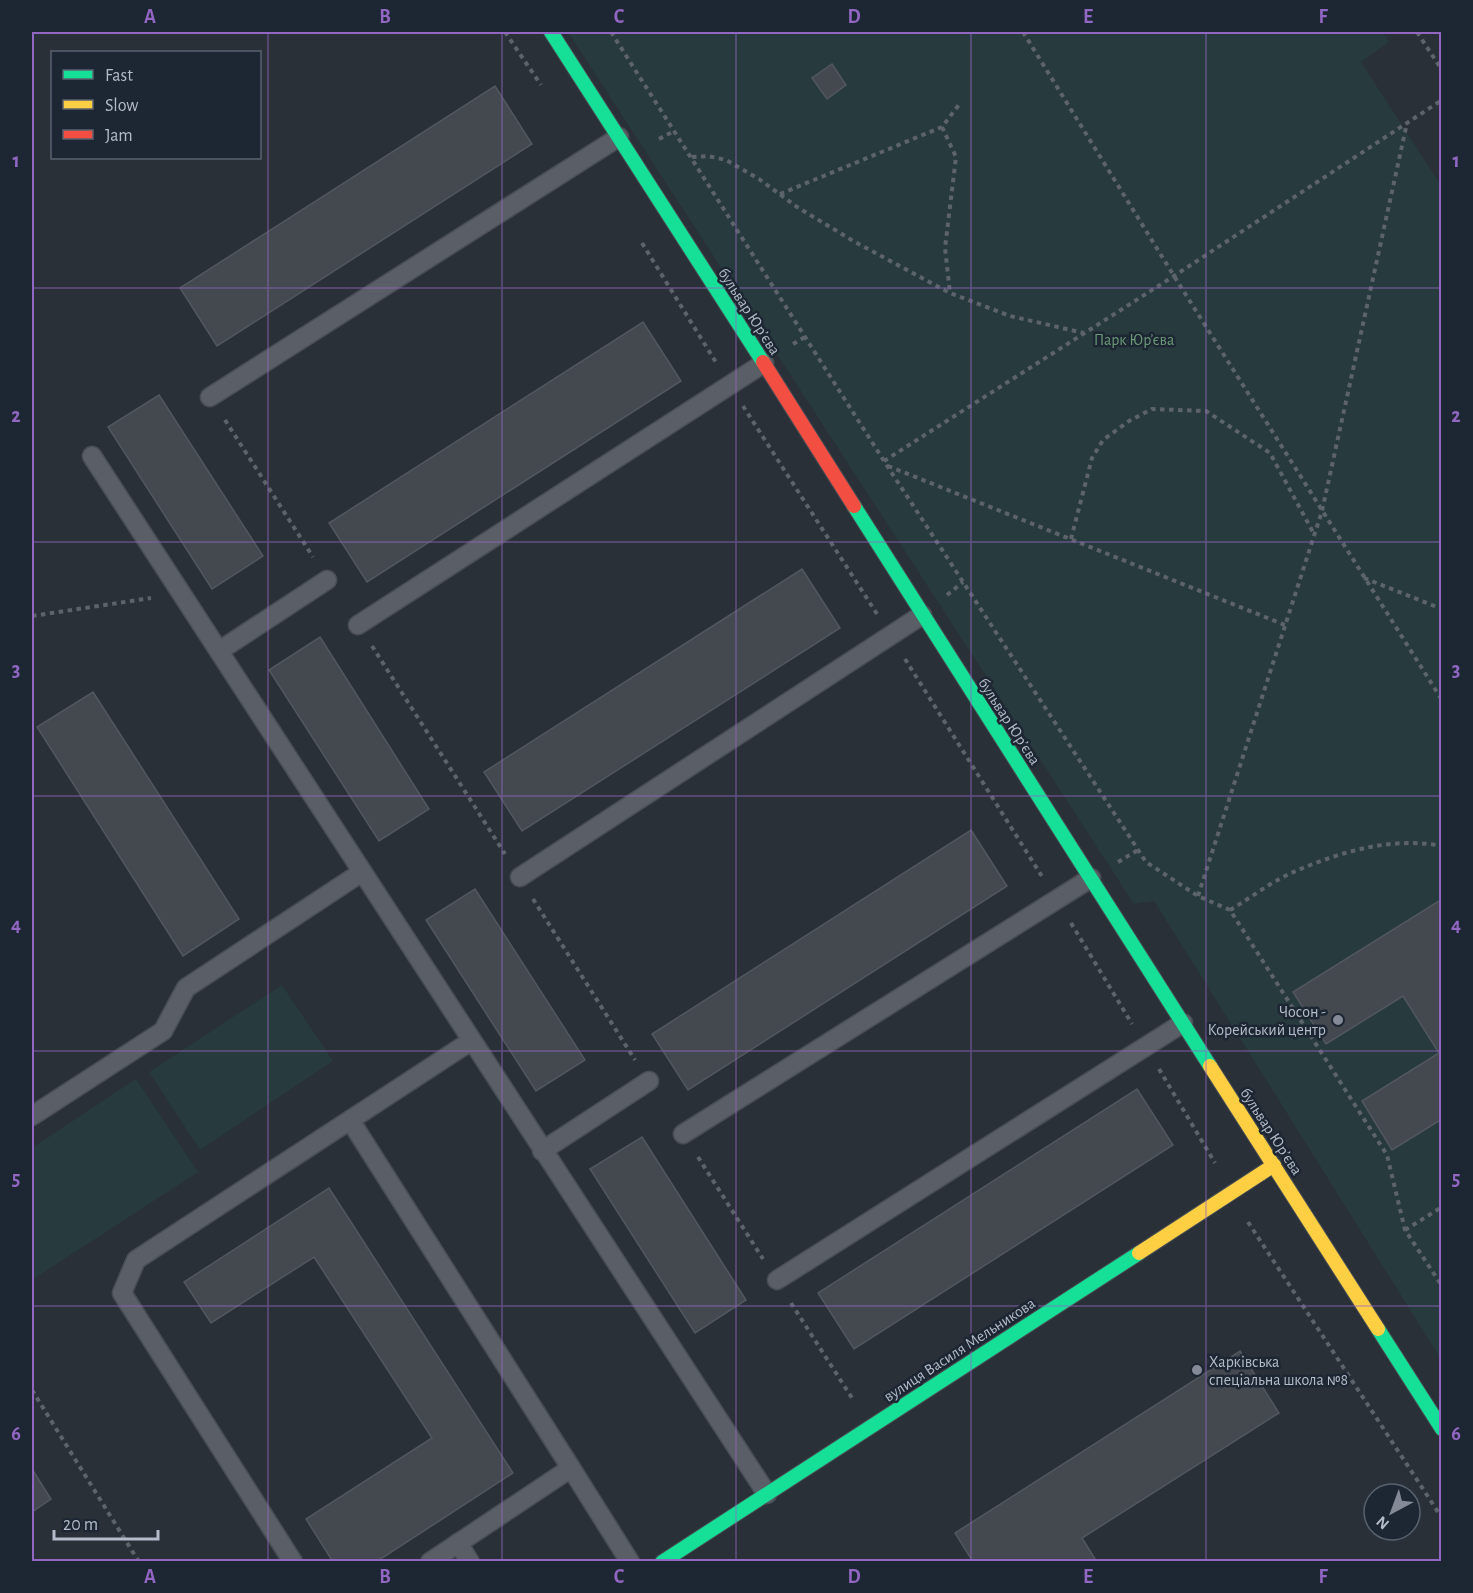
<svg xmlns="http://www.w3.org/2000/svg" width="1473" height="1593" viewBox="0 0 1473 1593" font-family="'Alegreya Sans',sans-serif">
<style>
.green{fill:#273a3e}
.building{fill:#444950;stroke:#52575f;stroke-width:1.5}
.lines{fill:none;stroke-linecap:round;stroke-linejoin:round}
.lane-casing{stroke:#484c53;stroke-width:21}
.fast-casing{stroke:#484c53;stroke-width:16}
.slow-casing{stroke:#484c53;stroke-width:16}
.jam-casing{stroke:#484c53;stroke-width:16}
.path{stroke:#5d636a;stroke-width:4;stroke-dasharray:4.5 4.5;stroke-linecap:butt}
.lane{stroke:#5a5e66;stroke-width:18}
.fast{stroke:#16e098;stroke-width:14}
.slow{stroke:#ffcf43;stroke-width:14}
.jam{stroke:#f24e42;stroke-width:14}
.grid{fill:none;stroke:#9266c3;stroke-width:1.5;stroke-opacity:0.55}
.poi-dot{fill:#848b96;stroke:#1d2633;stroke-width:2}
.labels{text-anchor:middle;stroke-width:5;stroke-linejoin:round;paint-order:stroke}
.street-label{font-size:16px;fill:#b4bcc9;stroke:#1d2633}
.park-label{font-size:16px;fill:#6b9a76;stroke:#1d2633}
.poi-label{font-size:16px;fill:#b4bcc9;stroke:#1d2633;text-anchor:end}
.neatline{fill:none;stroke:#9266c3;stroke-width:2}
.grid-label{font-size:20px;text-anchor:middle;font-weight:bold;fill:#9266c3}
</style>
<rect width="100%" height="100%" fill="#2a3038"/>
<g class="green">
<polygon points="568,32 1383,32 1389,42 1361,62 1442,187 1441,1359 1154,901 1134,904"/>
<polygon points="282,985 333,1061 200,1150 149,1072"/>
<polygon points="136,1079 198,1172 32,1280 32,1148"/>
</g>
<g class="building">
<polygon points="832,64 846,85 827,99 812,78"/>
<polygon points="495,86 532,144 217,346 180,288"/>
<polygon points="643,322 681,381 367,582 329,523"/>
<polygon points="159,395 263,556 212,589 108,427"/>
<polygon points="802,569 840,628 522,831 484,772"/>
<polygon points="320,637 429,809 379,841 269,670"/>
<polygon points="93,692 239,919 183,956 37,727"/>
<polygon points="971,830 1007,886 688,1090 652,1034"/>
<polygon points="475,889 585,1060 536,1091 426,920"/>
<polygon points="1442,899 1442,1119 1392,1150 1362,1101 1439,1053 1403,996 1326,1044 1293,992"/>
<polygon points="1137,1089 1173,1145 854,1349 818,1293"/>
<polygon points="642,1137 746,1300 695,1333 590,1169"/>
<polygon points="329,1188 513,1473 376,1562 333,1562 306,1519 432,1438 314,1257 211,1323 184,1282"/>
<polygon points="1240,1351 1279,1413 1082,1538 1097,1562 973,1562 955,1533"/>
<polygon points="32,1469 51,1499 32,1512"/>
</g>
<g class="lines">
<g class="lane-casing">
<g id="lane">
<polyline points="210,397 619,137"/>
<polyline points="92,456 767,1494"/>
<polyline points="358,625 764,363"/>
<polyline points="219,651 327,580"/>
<polyline points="520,877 922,615"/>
<polyline points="32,1116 163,1031 186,988 362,872"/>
<polyline points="350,1120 571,1468"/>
<polyline points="683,1134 1091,878"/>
<polyline points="542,1151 649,1081"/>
<polyline points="777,1280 1183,1023"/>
<polyline points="458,1543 470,1562"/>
<polyline points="293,1562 122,1293 136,1260 471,1041"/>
<polyline points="430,1562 571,1468 630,1562"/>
</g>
</g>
<g class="fast-casing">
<g id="fast">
<polyline points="551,32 763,362"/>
<polyline points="854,506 1210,1066"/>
<polyline points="1378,1329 1442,1429"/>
<polyline points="662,1562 1139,1253"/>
</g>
</g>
<g class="slow-casing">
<g id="slow">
<polyline points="1210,1066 1378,1329"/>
<polyline points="1139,1253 1274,1165"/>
</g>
</g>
<g class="jam-casing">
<polyline id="jam" points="763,362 854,506"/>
</g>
<g class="path">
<polyline points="505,32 541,85"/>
<polyline points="611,32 884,461 1146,862 1198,896 1230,910 1387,1155 1405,1230 1442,1286"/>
<polyline points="1023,32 1174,276 1442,700"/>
<polyline points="1417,32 1442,70"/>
<polyline points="942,127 956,157 945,248 950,293"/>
<polyline points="659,139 674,131"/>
<polyline points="692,157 708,156 726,160 759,179 797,207 855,242 950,293 1010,316 1084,333"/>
<polyline points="780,194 942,127 961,102"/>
<polyline points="642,243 717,364"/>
<polyline points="793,344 805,337"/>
<polyline points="743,406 877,614"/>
<polyline points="225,420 313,557"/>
<polyline points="884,461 1174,276 1442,100"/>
<polyline points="888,466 1285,625"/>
<polyline points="1071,539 1092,458 1103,440 1129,421 1152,409 1206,411 1270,453 1314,534"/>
<polyline points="1364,578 1442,609"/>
<polyline points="947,595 963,582"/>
<polyline points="32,616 151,598"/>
<polyline points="372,646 505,854"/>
<polyline points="905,659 1043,878"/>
<polyline points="1118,862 1138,850"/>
<polyline points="1198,896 1322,511 1407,123"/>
<polyline points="533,899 635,1060"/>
<path d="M1230 910C1249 899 1268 884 1289 874 1336 853 1390 836 1442 846"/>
<polyline points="1071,923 1132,1024"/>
<polyline points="1159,1069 1215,1163"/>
<polyline points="698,1157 763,1259"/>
<polyline points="1248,1222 1442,1518"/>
<polyline points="1405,1230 1442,1207"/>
<polyline points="791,1303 852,1398"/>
<polyline points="32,1390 139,1562"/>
</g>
<use href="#lane" class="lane"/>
<use href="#fast" class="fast"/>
<use href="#slow" class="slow"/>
<use href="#jam" class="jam"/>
</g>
<path class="grid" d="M268 32V1562M502 32V1562M736 32V1562M971 32V1562M1206 32V1562M32 288H1442M32 542H1442M32 796H1442M32 1051H1442M32 1306H1442"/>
<g class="poi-dot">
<circle cx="1338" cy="1020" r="6"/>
<circle cx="1197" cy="1370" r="6"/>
</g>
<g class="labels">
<g class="street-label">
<text transform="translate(750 311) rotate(57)" y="6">бульвар Юрʼєва</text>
<text transform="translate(1010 721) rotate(57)" y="6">бульвар Юрʼєва</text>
<text transform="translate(1272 1131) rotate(57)" y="6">бульвар Юрʼєва</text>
<text transform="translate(959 1349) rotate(-33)" y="6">вулиця Василя Мельникова</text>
</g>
<g class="park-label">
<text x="1134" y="345">Парк Юр’єва</text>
</g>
<g class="poi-label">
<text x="1326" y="1017">Чосон -<tspan x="1326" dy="18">Корейський центр</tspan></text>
<text x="1209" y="1367" text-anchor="start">Харківська<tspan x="1209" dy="18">спеціальна школа №8</tspan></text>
</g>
</g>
<rect width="1473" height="1593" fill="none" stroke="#1d2633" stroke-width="66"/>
<rect x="51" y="51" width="210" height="108" fill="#1d2633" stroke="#59626f" stroke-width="1.5"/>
<rect x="63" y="70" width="30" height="9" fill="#16e098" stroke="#59626f" stroke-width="1.5"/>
<text x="105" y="81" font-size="18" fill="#b4bcc9">Fast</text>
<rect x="63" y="100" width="30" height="9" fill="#ffcf43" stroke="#59626f" stroke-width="1.5"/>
<text x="105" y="111" font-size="18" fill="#b4bcc9">Slow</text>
<rect x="63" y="130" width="30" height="9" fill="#f24e42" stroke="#59626f" stroke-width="1.5"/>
<text x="105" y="141" font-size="18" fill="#b4bcc9">Jam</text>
<g transform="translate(1392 1512) rotate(221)"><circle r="28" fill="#1d2633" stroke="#59626f" stroke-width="1.5"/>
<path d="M0-4.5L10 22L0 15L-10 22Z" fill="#848b96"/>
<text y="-9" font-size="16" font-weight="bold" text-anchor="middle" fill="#b4bcc9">N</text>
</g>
<path d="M54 1530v9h104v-9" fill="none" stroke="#b4bcc9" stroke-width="3"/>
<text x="63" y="1530" font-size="18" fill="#b4bcc9" stroke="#1d2633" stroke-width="4.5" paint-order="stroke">20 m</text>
<rect x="33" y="33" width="1407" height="1527" class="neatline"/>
<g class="grid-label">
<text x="150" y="23">A</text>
<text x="385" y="23">B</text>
<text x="619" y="23">C</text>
<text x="854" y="23">D</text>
<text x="1088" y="23">E</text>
<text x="1323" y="23">F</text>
<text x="16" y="167">1</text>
<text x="1456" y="167">1</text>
<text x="16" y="422">2</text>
<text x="1456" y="422">2</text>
<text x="16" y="676">3</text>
<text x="1456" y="676">3</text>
<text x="16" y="931">4</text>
<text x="1456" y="931">4</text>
<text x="16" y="1185">5</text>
<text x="1456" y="1185">5</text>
<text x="16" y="1440">6</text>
<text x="1456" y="1440">6</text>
<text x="150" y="1583">A</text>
<text x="385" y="1583">B</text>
<text x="619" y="1583">C</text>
<text x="854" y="1583">D</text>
<text x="1088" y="1583">E</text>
<text x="1323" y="1583">F</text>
</g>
</svg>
